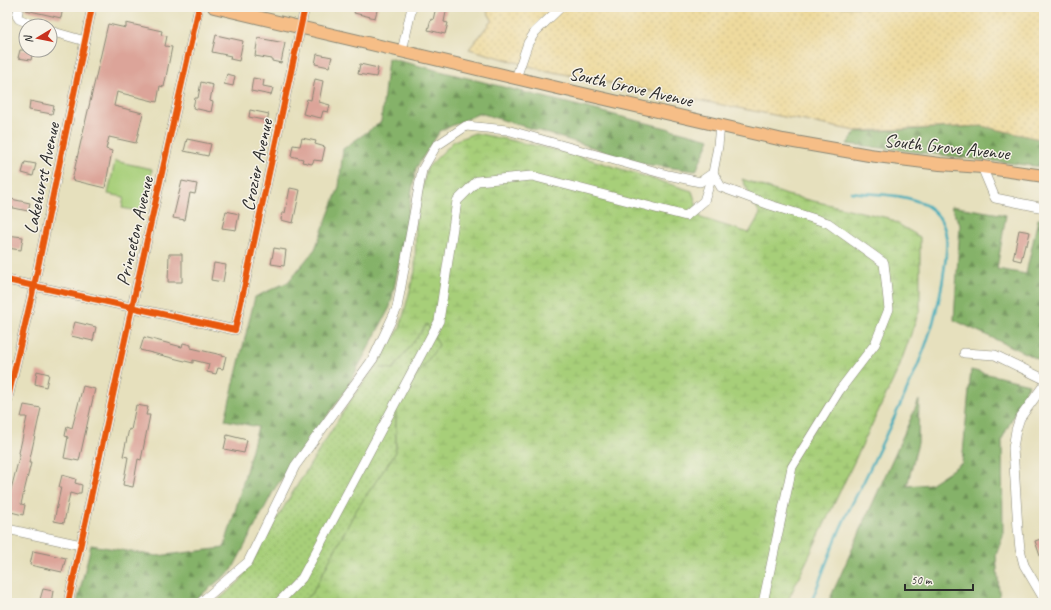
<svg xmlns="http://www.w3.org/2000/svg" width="1051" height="610" viewBox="0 0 1051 610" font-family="Caveat,sans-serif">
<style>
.grass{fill:url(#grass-dots);stroke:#697d52}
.forest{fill:url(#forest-firs);stroke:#586e4a}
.wetland{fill:url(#wetland-marsh);stroke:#697d52}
.sand{fill:url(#sand-dots);stroke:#8c8264}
.pitch{fill:#a7cf79;stroke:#697d52}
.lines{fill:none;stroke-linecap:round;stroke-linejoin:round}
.stream{stroke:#3cabba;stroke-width:2.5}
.building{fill:#dca499}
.minor-casing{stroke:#888674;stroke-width:10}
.major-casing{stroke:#888674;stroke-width:14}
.minor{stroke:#fff;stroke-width:9}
.major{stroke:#f6be87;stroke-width:12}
.cycleway-casing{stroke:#f7f3e8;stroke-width:8}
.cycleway{stroke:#e8590c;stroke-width:6}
.labels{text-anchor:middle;stroke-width:3;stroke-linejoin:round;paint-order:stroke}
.street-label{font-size:19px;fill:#2b2b2b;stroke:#f7f3e8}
</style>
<defs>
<pattern id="grass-dots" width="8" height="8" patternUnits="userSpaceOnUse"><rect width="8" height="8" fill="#a7cf79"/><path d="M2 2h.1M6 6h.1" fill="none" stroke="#90b269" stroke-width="1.8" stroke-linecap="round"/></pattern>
<pattern id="forest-firs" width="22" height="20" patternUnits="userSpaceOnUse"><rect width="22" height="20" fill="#85b269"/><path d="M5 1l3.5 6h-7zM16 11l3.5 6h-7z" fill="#6d9157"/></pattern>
<pattern id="wetland-marsh" width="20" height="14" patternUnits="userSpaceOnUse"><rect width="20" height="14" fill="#a7cf79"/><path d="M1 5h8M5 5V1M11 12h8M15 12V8" fill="none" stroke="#90b269"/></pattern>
<pattern id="sand-dots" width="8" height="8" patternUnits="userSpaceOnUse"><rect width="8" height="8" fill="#eeda9e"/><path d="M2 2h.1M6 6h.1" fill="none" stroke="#cb8" stroke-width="1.8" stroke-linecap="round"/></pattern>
</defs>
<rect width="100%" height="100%" fill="#f7f3e8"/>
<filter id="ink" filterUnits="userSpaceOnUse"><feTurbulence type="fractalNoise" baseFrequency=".025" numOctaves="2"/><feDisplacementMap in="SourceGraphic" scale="8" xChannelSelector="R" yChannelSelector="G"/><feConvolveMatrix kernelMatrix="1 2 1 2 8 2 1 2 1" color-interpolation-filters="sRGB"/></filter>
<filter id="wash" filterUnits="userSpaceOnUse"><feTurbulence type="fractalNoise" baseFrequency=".012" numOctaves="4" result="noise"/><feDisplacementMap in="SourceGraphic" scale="16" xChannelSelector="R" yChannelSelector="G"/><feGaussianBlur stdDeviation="0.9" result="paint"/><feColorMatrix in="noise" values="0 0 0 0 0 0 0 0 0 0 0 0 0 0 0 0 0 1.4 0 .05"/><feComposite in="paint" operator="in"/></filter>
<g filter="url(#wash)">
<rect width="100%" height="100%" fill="#e6e0bd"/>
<polygon class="grass" points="427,324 439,345 396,404 396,452 355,512 313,592 301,603 215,603 240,581 288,500 350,401 375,367 393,369"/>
<g class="forest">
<polygon points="388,58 710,139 696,171 628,162 595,148 480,113 440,131 416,168 400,260 390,307 346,390 275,488 232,570 191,603 77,603 91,545 157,556 224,548 236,508 258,427 225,420 255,297 288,282 315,249 339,187 343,149 381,122"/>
<polygon points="982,126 1044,140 1044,167 847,144 856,132"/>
<polygon points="951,206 1006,215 997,269 1026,274 1038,219 1044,219 1044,362 954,320 960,225"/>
<polygon points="971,370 1029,384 1002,439 1003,536 996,555 1000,603 828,603 919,400 918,443 907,486 930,484 962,463"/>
</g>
<polygon class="wetland" points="475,133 566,152 692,191 701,218 749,233 760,214 742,179 787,195 888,218 920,237 920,309 898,370 790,596 787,603 301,603 313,592 355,512 396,452 396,404 439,345 427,324 393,369 375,367 400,328 415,271 416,213 427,168 454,141"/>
<polygon class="sand" points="485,7 1044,7 1044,140 982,126 856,131 543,70 469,49 492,20"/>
<polygon class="pitch" points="115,161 152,169 143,212 122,208 124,197 108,194"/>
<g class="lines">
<path class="stream" d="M811 603C821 577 830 552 841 527 848 511 856 496 864 481 874 460 884 439 894 418 918 368 939 320 945 264 947 246 949 233 939 217 920 191 879 196 851 192"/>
</g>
<g id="blocks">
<g class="building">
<polygon points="26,7 63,7 61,18 26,10"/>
<polygon points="356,7 378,7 375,18 354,13"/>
<polygon points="436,7 447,7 444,22 448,23 445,34 428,30 431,19 433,20"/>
<polygon points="126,23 162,31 161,35 167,36 165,46 172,47 164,87 160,86 157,102 117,92 114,106 143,113 136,143 109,137 106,149 112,151 105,188 72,180 108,24 126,28"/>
<polygon points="216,35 243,41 239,61 230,59 231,56 212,52"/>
<polygon points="258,38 285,43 281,63 272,61 272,59 255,56"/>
<polygon points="20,50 33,50 31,60 18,58"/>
<polygon points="317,54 332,57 329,67 315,64"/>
<polygon points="360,64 378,68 376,77 358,74"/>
<polygon points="227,74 235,76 233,86 224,84"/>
<polygon points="253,78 264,80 263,86 273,88 271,95 251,91"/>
<polygon points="315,79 323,81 319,102 330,105 328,112 323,111 321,118 303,114 307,99 311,100"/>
<polygon points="201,82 213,85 210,101 213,102 211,112 193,108 195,98 198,98"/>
<polygon points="30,101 54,106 52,114 29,110"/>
<polygon points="250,110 269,114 267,121 249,117"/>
<polygon points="302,138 316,141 315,144 325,147 322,161 314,160 312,164 302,162 303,159 291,156 293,145 300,146"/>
<polygon points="187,139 211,144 208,156 184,151"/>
<polygon points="25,162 36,164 33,176 22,173"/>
<polygon points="182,181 197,184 195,194 190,193 185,220 173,218"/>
<polygon points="290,188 300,190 293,223 281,220 282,213 285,213"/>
<polygon points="11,199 30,203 28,211 9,207"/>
<polygon points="226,211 239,214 236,230 222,228"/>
<polygon points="1019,230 1030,232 1027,245 1025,245 1021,261 1013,259"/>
<polygon points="7,235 23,237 21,250 7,248"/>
<polygon points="274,248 286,250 284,266 271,264"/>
<polygon points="169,254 182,254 182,282 168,282"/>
<polygon points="214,263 226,265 223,282 211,280"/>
<polygon points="75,322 96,327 93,341 71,336"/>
<polygon points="144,337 182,347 183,343 191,345 191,348 226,356 223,369 218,368 216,374 207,372 209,364 193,360 193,363 140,350"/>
<polygon points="37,371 49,374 46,387 35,384"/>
<polygon points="83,386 95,389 79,461 64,458 68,437 65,436 67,426 72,428"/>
<polygon points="24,405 41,408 29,463 31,463 21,504 25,505 23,515 7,511 7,505 20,454 19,453 27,417 21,417"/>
<polygon points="136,405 148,407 146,415 150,415 141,460 138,459 133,487 123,485 128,457 123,456 129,429 131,430"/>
<polygon points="227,435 247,440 244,453 224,449"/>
<polygon points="62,475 76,479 75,483 82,485 81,493 78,493 77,495 70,493 64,523 54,521 61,487 59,487"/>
<polygon points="1044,538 1044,565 1043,565 1035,541"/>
<polygon points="33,551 66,558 62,572 30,565"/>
<polygon points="43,589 53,591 51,603 39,603"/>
</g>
</g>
</g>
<g filter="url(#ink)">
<use href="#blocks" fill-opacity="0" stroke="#888674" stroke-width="1"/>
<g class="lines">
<g class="minor-casing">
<g id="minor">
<polyline points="19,7 17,16 19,19 36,26"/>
<polyline points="50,31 85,41"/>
<polyline points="402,51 412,7"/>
<polyline points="516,78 528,43 535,32 561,7"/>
<polyline points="982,167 995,198 1044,208"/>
<polyline points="713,173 721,187 770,205 828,223 884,263 889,309 875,344 839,391 792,467 763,603"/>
<polyline points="7,280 235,330 305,7"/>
<polyline points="964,353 995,355 1044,379"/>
<polyline points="1044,385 1020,418 1016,430 1013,448 1018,529 1020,549 1024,565 1044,599"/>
<polyline points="7,402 34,286 92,7"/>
<polyline points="7,529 81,545"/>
<polyline points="68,603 132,307 199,7"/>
<polyline points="200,603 248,562 295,466 373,359 397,308 422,170 436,146 466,126 507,130 668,175 700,182 713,173 718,146 720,125"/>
<polyline points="278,603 302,578 439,321 457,201 477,181 532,176 686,216 704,201 713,173"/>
</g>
</g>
<g class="major-casing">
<polyline id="major" points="214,7 562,89 783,140 869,155 940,164 982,167 1044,176"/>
</g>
<use href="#minor" class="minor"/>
<use href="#major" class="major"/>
<g class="cycleway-casing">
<g id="cycleway">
<polyline points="7,280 235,330 305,7"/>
<polyline points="7,402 34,286 92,7"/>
<polyline points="68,603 132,307 199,7"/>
</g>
</g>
<use href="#cycleway" class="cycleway"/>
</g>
</g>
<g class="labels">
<g class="street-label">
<text transform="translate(631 86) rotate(13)" y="7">South Grove Avenue</text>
<text transform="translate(947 146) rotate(6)" y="7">South Grove Avenue</text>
<text transform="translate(256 165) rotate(-78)" y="7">Crozier Avenue</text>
<text transform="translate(41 178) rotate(-78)" y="7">Lakehurst Avenue</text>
<text transform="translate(134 231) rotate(-77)" y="7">Princeton Avenue</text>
</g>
</g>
<rect width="1051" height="610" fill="none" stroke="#f7f3e8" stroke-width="24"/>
<g transform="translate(38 38) rotate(260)"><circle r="19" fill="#f7f3e8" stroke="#a5a39c"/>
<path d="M0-3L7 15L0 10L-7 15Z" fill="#c8321e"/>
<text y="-6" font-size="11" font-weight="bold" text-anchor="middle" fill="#2b2b2b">N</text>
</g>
<path d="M905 584v6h68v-6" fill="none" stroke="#2b2b2b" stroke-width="2"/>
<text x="911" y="584" font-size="12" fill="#2b2b2b" stroke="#f7f3e8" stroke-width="3" paint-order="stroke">50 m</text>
</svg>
